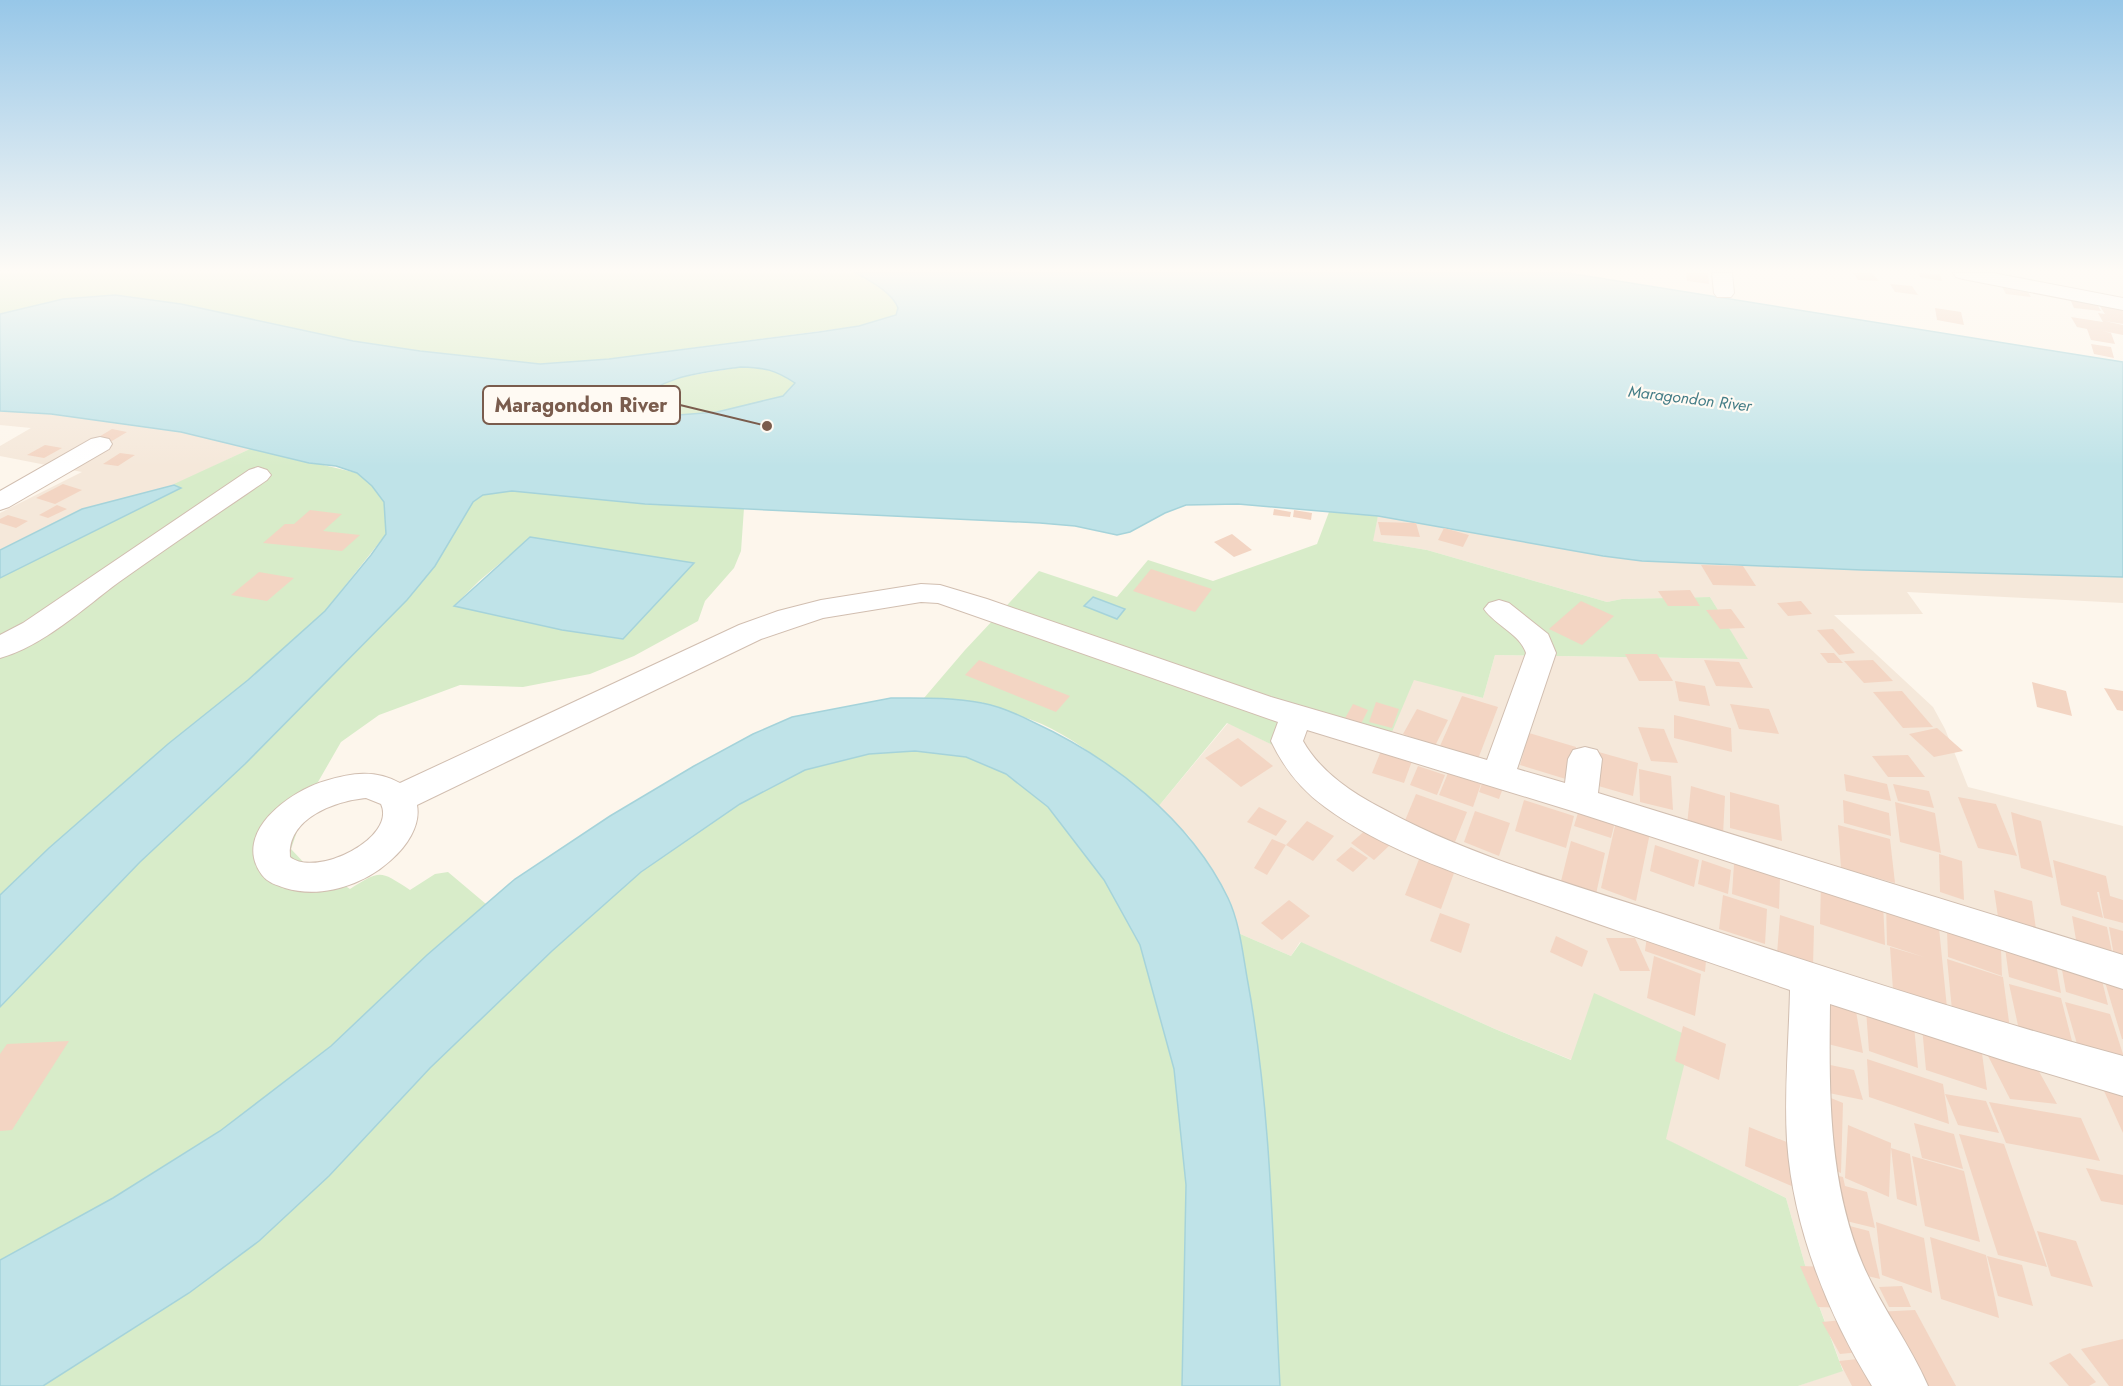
<svg xmlns="http://www.w3.org/2000/svg" width="2123" height="1386" viewBox="0 0 2123 1386" font-family="Jost,sans-serif">
<style>
.residential{fill:#f5e8da}
.green{fill:#d8ecc9;fill-rule:evenodd}
.water{fill:#bfe3e8;stroke:#a5d3da;stroke-width:1.5;fill-rule:evenodd}
.building{fill:#f3d5c3}
.lines{fill:none;stroke-linecap:round;stroke-linejoin:round}
.minor-casing{stroke:#d1beb0;stroke-width:2}
.minor{fill:#fff;fill-rule:evenodd}
.labels{text-anchor:middle;stroke-width:4.5;stroke-linejoin:round;paint-order:stroke}
.far-water-label{font-size:16px;font-style:italic;fill:#437c86;stroke:#fffaf3}
.leader{fill:none;stroke:#7a5c4d;stroke-width:2}
.callout-dot{fill:#7a5c4d;stroke:#fffaf3;stroke-width:2}
.callout{fill:#fffaf3;stroke:#7a5c4d;stroke-width:2}
.callout-label{font-size:20px;text-anchor:middle;font-weight:bold;fill:#7a5c4d}
</style>
<rect width="100%" height="100%" fill="#fdf6ec"/>
<g class="residential">
<polygon points="0,411 51,414 181,432 252,448 174,485 82,509 0,550 0,513 82,472 0,456 0,446 31,428 0,425"/>
<polygon points="1378,516 1603,556 1642,561 1862,570 2123,577 2123,603 1907,592 1923,614 1834,615 1933,707 1945,729 1968,787 2123,826 2123,1386 1798,1386 1843,1370 1809,1279 1786,1198 1665,1139 1572,1060 1495,1029 1300,942 1291,956 1238,933 1229,900 1211,869 1189,836 1158,807 1228,723 1283,750 1307,707 1391,732 1414,679 1483,698 1495,655 1747,659 1710,597 1622,599 1607,602 1427,550 1372,541"/>
</g>
<g class="green">
<path d="M0 273H856C870 281 892 292 898 308L896 315 859 326 609 359 540 364 420 351 353 341 181 304 115 295 63 299 0 314Z"/>
<path d="M741 367C765 368 775 369 795 383L784 396 717 412 652 417 635 413 631 406 648 392 670 379Z"/>
<polygon points="252,448 357,473 372,486 384,502 386,534 325,611 248,680 168,744 49,848 0,895 0,578 180,488 174,484"/>
<path d="M497 491H526L645 504 744 508 741 551 734 568 705 601 698 621 634 656 590 674 523 687 460 685 379 715 341 742 318 782 302 803 304 811 291 849 308 867 327 874 350 889C381 870 379 870 410 890L435 874 448 872 486 904 427 955 331 1046 220 1131 113 1198 0 1260V1007L140 862 245 764 407 600 435 566 473 502 483 495ZM530 538 694 563 623 639 562 630 454 606 479 581Z"/>
<path d="M1329 512 1378 516 1373 541 1427 550 1607 602 1622 599 1710 597 1748 659 1495 655 1483 698 1414 680 1392 732 1307 707 1283 750 1227 723 1158 807C1121 775 1067 729 1020 716 989 708 956 704 924 698L965 650 1039 571 1117 597 1148 560 1213 581 1317 544Z"/>
<polygon points="915,751 966,757 1007,774 1048,807 1104,880 1140,945 1174,1069 1186,1185 1182,1386 43,1386 189,1293 259,1241 329,1176 430,1068 552,951 641,872 740,804 805,770 869,754"/>
<polygon points="1238,933 1291,956 1301,942 1495,1029 1571,1060 1594,993 1691,1037 1666,1139 1786,1198 1809,1279 1843,1371 1798,1386 1280,1386 1266,1132 1253,1012"/>
</g>
<g class="water">
<path d="M856 273H1568L2123 362V577L1862 570 1642 561 1603 556 1378 516 1238 504 1186 505 1165 513 1130 532 1117 535 1075 526 1040 523 645 504 512 491 483 495 473 502 435 566 407 600 245 764 140 862 0 1007V895L49 848 168 744 248 680 325 611 371 555 386 534 384 502 372 486 357 473 336 466 309 463 181 432 51 414 0 411V314L63 299 115 295 181 304 353 341 420 351 540 364 609 359 819 332 859 326 896 315 898 308C892 292 870 281 856 273ZM741 367C765 368 774 369 795 383L783 396 717 412 652 417 635 413 631 406C663 375 698 373 741 367Z"/>
<polygon points="174,485 181,488 0,578 0,550 82,509"/>
<polygon points="530,537 694,563 623,639 562,630 454,606"/>
<polygon points="1093,597 1125,609 1117,619 1084,606"/>
<path d="M891 698C921 698 952 697 982 703 999 706 1017 714 1033 722 1111 758 1190 819 1228 898 1240 923 1243 956 1248 983 1272 1115 1273 1252 1280 1386H1182L1186 1185 1174 1069 1140 945 1104 880 1048 807 1006 774 966 757 915 751 869 754 805 770 740 804 641 872 552 951 430 1068 329 1176 259 1241 189 1293 43 1386H0V1260L113 1198 220 1131 331 1046 427 955 515 879 610 816 694 766 753 734 792 717Z"/>
</g>
<g class="building">
<polygon points="1686,273 1708,273 1709,284 1687,281"/>
<polygon points="1853,273 1872,273 1879,281 1858,280"/>
<polygon points="1919,273 1940,274 1942,281 1920,277"/>
<polygon points="1890,284 1912,286 1918,295 1895,292"/>
<polygon points="2001,285 2026,289 2031,297 2006,294"/>
<polygon points="2069,297 2095,301 2101,311 2074,308"/>
<polygon points="2097,302 2123,307 2123,324 2105,321 2123,325 2123,335 2103,331 2111,333 2115,344 2091,340 2087,329 2077,327 2071,317 2103,322 2098,313 2105,314"/>
<polygon points="1935,308 1961,312 1964,325 1937,320"/>
<polygon points="2091,344 2111,347 2114,358 2094,354"/>
<polygon points="112,429 127,432 112,441 97,438"/>
<polygon points="45,445 62,448 44,458 27,455"/>
<polygon points="120,453 135,455 118,466 103,464"/>
<polygon points="63,484 82,490 55,504 36,498"/>
<polygon points="57,505 67,509 48,518 39,515"/>
<polygon points="1274,509 1291,512 1290,517 1273,515"/>
<polygon points="310,510 342,514 323,531 360,535 342,551 263,543 285,524 294,524"/>
<polygon points="1294,510 1312,513 1311,520 1293,517"/>
<polygon points="8,515 28,521 16,528 0,523 0,519"/>
<polygon points="1378,522 1416,523 1420,537 1381,535"/>
<polygon points="1444,528 1469,535 1463,547 1438,540"/>
<polygon points="1232,534 1252,550 1234,557 1214,542"/>
<polygon points="1701,565 1743,566 1756,586 1713,585"/>
<polygon points="1151,569 1212,589 1195,612 1133,591"/>
<polygon points="259,572 294,578 267,601 231,595"/>
<polygon points="1690,590 1700,606 1668,606 1658,591"/>
<polygon points="1581,601 1614,616 1582,645 1549,629"/>
<polygon points="1801,601 1812,614 1788,616 1777,603"/>
<polygon points="1731,609 1745,628 1720,629 1706,610"/>
<polygon points="1833,629 1855,653 1839,655 1817,630"/>
<polygon points="1820,653 1834,653 1843,663 1828,663"/>
<polygon points="1625,654 1657,654 1673,681 1639,681"/>
<polygon points="979,660 1070,696 1056,712 965,675"/>
<polygon points="1704,660 1739,662 1753,688 1716,686"/>
<polygon points="1873,660 1893,681 1864,683 1844,661"/>
<polygon points="1675,681 1705,686 1710,706 1679,701"/>
<polygon points="2032,682 2066,691 2072,716 2037,707"/>
<polygon points="2104,688 2123,691 2123,711 2117,710"/>
<polygon points="1902,691 1933,727 1903,728 1873,692"/>
<polygon points="1462,696 1498,707 1478,759 1440,746"/>
<polygon points="1376,702 1399,709 1392,728 1369,722"/>
<polygon points="1353,704 1368,710 1360,726 1344,720"/>
<polygon points="1730,704 1769,709 1779,734 1739,729"/>
<polygon points="1417,709 1448,720 1435,746 1403,734"/>
<polygon points="1674,715 1731,728 1732,752 1674,738"/>
<polygon points="1638,727 1664,729 1678,763 1651,761"/>
<polygon points="1937,728 1963,751 1934,757 1909,734"/>
<polygon points="1529,733 1576,747 1569,780 1520,765"/>
<polygon points="1238,738 1273,766 1241,787 1205,758"/>
<polygon points="1381,751 1412,761 1404,783 1372,773"/>
<polygon points="1595,751 1638,763 1633,796 1588,783"/>
<polygon points="1908,755 1925,777 1888,777 1872,756"/>
<polygon points="1418,766 1445,775 1437,795 1410,785"/>
<polygon points="1639,769 1671,776 1673,810 1640,802"/>
<polygon points="1448,773 1481,784 1473,807 1439,795"/>
<polygon points="1485,774 1505,782 1499,799 1479,792"/>
<polygon points="1844,774 1887,784 1891,801 1846,791"/>
<polygon points="1893,784 1929,791 1934,808 1898,801"/>
<polygon points="1691,786 1725,796 1723,835 1687,825"/>
<polygon points="1730,792 1779,805 1782,841 1730,828"/>
<polygon points="1416,794 1467,812 1455,842 1404,823"/>
<polygon points="1958,797 1996,804 2017,856 1978,848"/>
<polygon points="1524,800 1574,816 1566,848 1515,831"/>
<polygon points="1843,800 1889,813 1891,836 1844,823"/>
<polygon points="1895,802 1935,813 1941,853 1900,842"/>
<polygon points="1580,806 1616,818 1611,838 1574,826"/>
<polygon points="1259,807 1287,821 1276,836 1247,822"/>
<polygon points="1475,811 1510,823 1499,856 1464,842"/>
<polygon points="2011,812 2041,821 2053,878 2021,868"/>
<polygon points="1617,817 1651,828 1636,901 1601,888"/>
<polygon points="1307,821 1334,836 1313,861 1286,845"/>
<polygon points="1838,825 1890,839 1895,883 1841,868"/>
<polygon points="1368,828 1391,844 1374,860 1351,843"/>
<polygon points="1272,839 1286,845 1267,875 1254,868"/>
<polygon points="1571,841 1605,853 1596,894 1561,881"/>
<polygon points="1655,845 1699,860 1694,887 1650,871"/>
<polygon points="1351,847 1368,858 1353,872 1336,860"/>
<polygon points="1423,849 1458,862 1441,909 1405,895"/>
<polygon points="1939,854 1962,861 1964,900 1940,892"/>
<polygon points="1702,860 1731,870 1728,894 1698,884"/>
<polygon points="2053,860 2106,876 2110,896 2123,900 2123,923 2104,918 2099,892 2097,892 2103,918 2061,905"/>
<polygon points="1734,864 1780,878 1779,909 1732,894"/>
<polygon points="1821,883 1883,903 1885,945 1820,924"/>
<polygon points="1994,890 2032,901 2036,929 1998,917"/>
<polygon points="1723,895 1767,909 1765,944 1719,929"/>
<polygon points="1289,900 1310,916 1282,940 1261,923"/>
<polygon points="1886,901 1938,918 1947,1008 1893,990 1890,947 1924,957 1887,945"/>
<polygon points="1440,913 1470,924 1461,953 1430,941"/>
<polygon points="1780,915 1814,926 1813,967 1777,954"/>
<polygon points="2072,916 2107,927 2113,957 2077,946"/>
<polygon points="2109,927 2123,931 2123,959 2114,956"/>
<polygon points="1648,928 1707,949 1705,972 1645,951"/>
<polygon points="1947,931 2001,949 2002,976 1948,957"/>
<polygon points="1556,936 1588,951 1582,967 1550,952"/>
<polygon points="1606,938 1635,938 1650,971 1620,971"/>
<polygon points="2004,941 2055,957 2061,993 2009,977"/>
<polygon points="1654,956 1701,974 1695,1016 1647,998"/>
<polygon points="1947,959 2003,977 2010,1029 1952,1010"/>
<polygon points="2060,959 2100,972 2108,1005 2066,992"/>
<polygon points="2105,982 2123,986 2123,1039 2122,1039"/>
<polygon points="2009,984 2061,998 2073,1045 2019,1030"/>
<polygon points="1820,990 1854,999 1863,1053 1828,1044"/>
<polygon points="2065,1002 2110,1014 2123,1054 2123,1063 2079,1051"/>
<polygon points="1866,1010 1914,1026 1918,1068 1869,1051"/>
<polygon points="1683,1026 1726,1044 1719,1080 1675,1061"/>
<polygon points="1922,1027 1981,1046 1987,1090 1926,1070"/>
<polygon points="69,1041 12,1130 0,1131 0,1054 7,1044"/>
<polygon points="1985,1050 2030,1055 2057,1104 2010,1099"/>
<polygon points="1867,1059 1943,1084 1949,1124 1869,1097"/>
<polygon points="1816,1062 1854,1070 1863,1100 1824,1092"/>
<polygon points="2100,1082 2123,1086 2123,1133"/>
<polygon points="1821,1094 1843,1103 1841,1173 1817,1163"/>
<polygon points="1945,1094 1986,1101 1999,1133 1958,1125"/>
<polygon points="1989,1102 2081,1118 2100,1161 2006,1143"/>
<polygon points="1914,1123 1954,1134 1963,1169 1922,1158"/>
<polygon points="1848,1125 1891,1143 1889,1197 1845,1178"/>
<polygon points="1749,1127 1804,1149 1801,1190 1745,1166"/>
<polygon points="1959,1134 2004,1144 2047,1267 1998,1255"/>
<polygon points="1891,1148 1910,1154 1917,1206 1897,1199"/>
<polygon points="1912,1156 1964,1171 1980,1242 1925,1226"/>
<polygon points="2086,1168 2123,1175 2123,1205 2101,1201"/>
<polygon points="1825,1173 1843,1177 1845,1186 1867,1192 1875,1228 1834,1218"/>
<polygon points="1876,1222 1924,1238 1932,1293 1882,1275"/>
<polygon points="1838,1223 1869,1231 1880,1279 1847,1271"/>
<polygon points="2037,1231 2076,1241 2093,1287 2051,1276"/>
<polygon points="1930,1237 1986,1255 1999,1318 1941,1299"/>
<polygon points="1987,1256 2022,1265 2033,1306 1998,1296"/>
<polygon points="1800,1266 1830,1267 1848,1308 1818,1307"/>
<polygon points="1902,1286 1911,1307 1889,1307 1879,1287"/>
<polygon points="1915,1310 1956,1386 1915,1386 1876,1312"/>
<polygon points="1854,1319 1871,1351 1840,1354 1822,1322"/>
<polygon points="2123,1339 2123,1386 2109,1386 2081,1349"/>
<polygon points="2070,1353 2096,1382 2089,1386 2069,1386 2049,1363"/>
<polygon points="1876,1357 1892,1386 1852,1386 1839,1361"/>
</g>
<g class="lines">
<g class="minor-casing">
<g id="minor">
<polygon points="1712,273 1732,273 1734,293 1731,297 1717,297 1714,293"/>
<polygon points="1953,273 1993,273 2123,298 2123,310 1963,279 1956,277"/>
<polygon points="100,437 109,439 112,444 109,449 9,507 0,510 0,491 91,439"/>
<path d="M258 467 267 470 271 475 267 480C217 514 168 547 119 582 85 607 42 647 0 658V635L23 623 249 470Z"/>
<path d="M921 584 940 585 987 599 1271 697 1487 760 1526 653C1520 634 1495 625 1484 609L1489 603 1499 600 1509 603 1548 634 1556 653 1517 769 1565 783 1568 759 1573 750 1585 747 1597 750 1602 759 1598 793 2123 955V989L1572 811 1307 730 1303 741C1321 773 1354 794 1385 810 1467 855 1571 884 1660 913 1814 964 1967 1014 2123 1056V1096L2006 1061 1830 1004C1829 1093 1828 1181 1863 1265 1881 1307 1910 1344 1928 1386H1872C1827 1313 1793 1227 1787 1141 1784 1091 1789 1040 1790 990 1699 959 1609 928 1519 896 1452 872 1382 849 1325 807 1300 789 1284 768 1271 741L1278 722 938 603 921 602 823 618 761 639 417 805C421 826 406 847 391 860 364 885 321 899 285 888 277 885 268 883 262 875 231 833 290 791 325 781 351 773 375 769 400 783L739 625 778 611 821 600ZM366 798 381 804C397 838 316 878 290 857 287 818 335 801 366 798Z"/>
</g>
</g>
<use href="#minor" class="minor"/>
</g>
<linearGradient id="sky" x2="0" y2="1"><stop stop-color="#97c7e8"/><stop offset="0.58" stop-color="#fefbf6"/><stop offset="1" stop-color="#fefbf6" stop-opacity="0"/></linearGradient>
<rect width="2123" height="467" fill="url(#sky)"/>
<g class="labels">
<g class="far-water-label">
<text transform="translate(1690 398) rotate(7)" y="6">Maragondon River</text>
</g>
</g>
<path class="leader" d="M767 426L680 405"/>
<circle class="callout-dot" cx="767" cy="426" r="6"/>
<rect class="callout" x="483" y="386" width="197" height="38" rx="6"/>
<g class="callout-label">
<text x="581" y="412">Maragondon River</text>
</g>
</svg>
